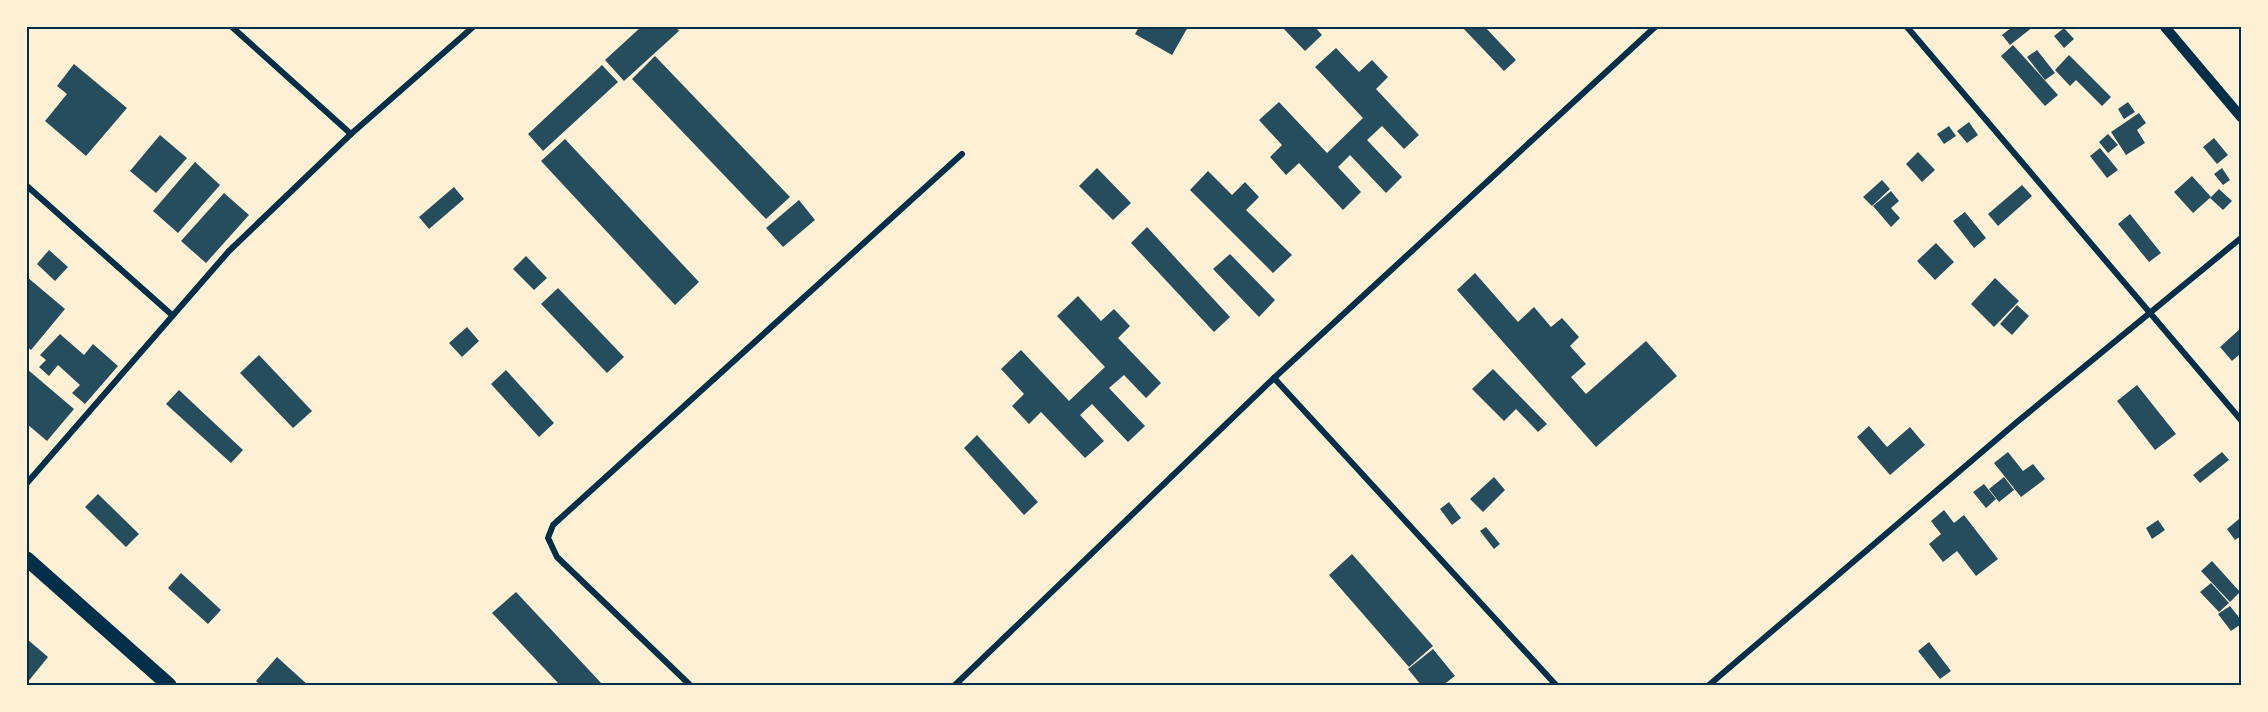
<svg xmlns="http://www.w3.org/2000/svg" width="2268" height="712" viewBox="0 0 2268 712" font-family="Merriweather,serif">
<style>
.building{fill:#264d5e}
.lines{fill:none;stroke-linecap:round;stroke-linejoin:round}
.minor{stroke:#003049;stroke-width:6}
.tertiary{stroke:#003049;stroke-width:10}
.primary{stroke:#003049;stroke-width:15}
.neatline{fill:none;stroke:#003049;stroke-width:2}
</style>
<rect width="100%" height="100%" fill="#fdf0d5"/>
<g class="building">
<polygon points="641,27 676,27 679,31 624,81 605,60"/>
<polygon points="1139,27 1188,27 1172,55 1135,34"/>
<polygon points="1282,27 1315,27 1322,35 1305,51"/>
<polygon points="1462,27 1485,27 1516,60 1504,71"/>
<polygon points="2012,27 2033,27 2010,45 2002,35"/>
<polygon points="2064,28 2074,39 2064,48 2054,36"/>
<polygon points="2013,45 2058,95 2045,106 2001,56"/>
<polygon points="1336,48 1359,72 1372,60 1388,77 1376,89 1419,135 1404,149 1382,126 1367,140 1402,177 1386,193 1350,155 1338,167 1361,192 1343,210 1299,163 1286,175 1270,157 1282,145 1259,120 1279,102 1327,153 1363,118 1315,67"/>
<polygon points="2037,50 2055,73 2045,80 2027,57"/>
<polygon points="2069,55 2111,97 2102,106 2076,80 2070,86 2055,70"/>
<polygon points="655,56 790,197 766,219 632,79"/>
<polygon points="74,64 127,108 86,156 45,121 67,94 57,86"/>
<polygon points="602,65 618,82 543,151 528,134"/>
<polygon points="2128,102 2135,112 2124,119 2118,109"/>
<polygon points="2139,113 2146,123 2137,130 2145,143 2126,155 2111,132"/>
<polygon points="1969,122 1978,135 1967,143 1957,131"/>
<polygon points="1949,126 1956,136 1944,144 1937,134"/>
<polygon points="2108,134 2118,145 2108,153 2099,142"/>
<polygon points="160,135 187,158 156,193 130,171"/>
<polygon points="2214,138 2228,155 2217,164 2203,147"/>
<polygon points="565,139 699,282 675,305 541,161"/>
<polygon points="2100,148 2118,170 2107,178 2090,156"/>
<polygon points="1918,152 1935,170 1922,182 1906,164"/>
<polygon points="195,162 220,185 178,233 153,211"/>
<polygon points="1097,168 1131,203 1113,220 1079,186"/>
<polygon points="2222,168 2230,180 2223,185 2214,174"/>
<polygon points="1208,171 1232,195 1245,182 1259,197 1246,210 1292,255 1273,273 1190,190"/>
<polygon points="2192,176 2211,197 2193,213 2174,192"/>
<polygon points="1882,180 1890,189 1872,206 1863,197"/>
<polygon points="2022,185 2032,196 1998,226 1988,214"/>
<polygon points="454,187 464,199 429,229 419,217"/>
<polygon points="2219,189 2232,201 2223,210 2210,198"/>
<polygon points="1891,191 1899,201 1891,208 1900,218 1891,227 1873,206"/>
<polygon points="224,193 249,215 206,263 181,241"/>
<polygon points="799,200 815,220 783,247 766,228"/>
<polygon points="1965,212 1986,238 1974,248 1953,221"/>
<polygon points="2130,214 2161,253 2149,262 2118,224"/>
<polygon points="1147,227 1230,317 1214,332 1131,243"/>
<polygon points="1936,243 1954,262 1935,280 1917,261"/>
<polygon points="49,250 68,267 55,281 37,264"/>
<polygon points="1230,254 1275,300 1259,317 1213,269"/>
<polygon points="526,256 547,278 534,290 513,269"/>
<polygon points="1475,273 1518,322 1534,307 1551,327 1562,318 1579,337 1570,346 1586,364 1571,377 1586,394 1646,341 1677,376 1596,447 1457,290"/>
<polygon points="27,277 65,309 31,350 27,347"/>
<polygon points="1995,278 2019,301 1994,327 1971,304"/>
<polygon points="558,288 624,357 607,373 541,304"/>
<polygon points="1078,296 1101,321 1114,309 1130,326 1118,338 1161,383 1146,398 1124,375 1109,388 1145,426 1128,442 1092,404 1080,415 1104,441 1085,458 1041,412 1029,424 1012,406 1024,394 1001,369 1021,350 1069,401 1105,367 1057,316"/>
<polygon points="2017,305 2029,316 2012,335 2000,324"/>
<polygon points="467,327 479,341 462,357 449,343"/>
<polygon points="2241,328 2241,353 2232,361 2220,347"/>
<polygon points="60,334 84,355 93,344 118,366 85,404 72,393 80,385 58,365 49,376 39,367 46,360 40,355"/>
<polygon points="259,355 312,411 293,428 240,373"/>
<polygon points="27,369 74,409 47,441 27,424"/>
<polygon points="1493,369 1547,424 1538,432 1516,409 1504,421 1472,389"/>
<polygon points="506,370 554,423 539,437 491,384"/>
<polygon points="2137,385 2176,434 2155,450 2117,401"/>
<polygon points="179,390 243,450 231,463 166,404"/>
<polygon points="1869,426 1887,447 1910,427 1925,445 1890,475 1857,437"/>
<polygon points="977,435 1038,502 1024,515 964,448"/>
<polygon points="2008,452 2023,471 2033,464 2045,479 2021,497 1994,463"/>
<polygon points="2222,452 2229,460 2200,483 2193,475"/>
<polygon points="1494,477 1505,490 1483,512 1470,499"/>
<polygon points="2004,477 2014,490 1999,502 1989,489"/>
<polygon points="1984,484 1996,499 1986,508 1973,492"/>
<polygon points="98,494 139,534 126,547 85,507"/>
<polygon points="1449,502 1461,518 1452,525 1440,509"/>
<polygon points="1944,510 1954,523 1964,515 1998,559 1976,576 1957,551 1943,562 1929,544 1941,534 1931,521"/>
<polygon points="2239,519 2241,522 2241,536 2235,540 2227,529"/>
<polygon points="2158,520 2165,530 2152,539 2146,528"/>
<polygon points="1486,527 1500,544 1494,549 1480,531"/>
<polygon points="1352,554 1433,646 1409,667 1329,575"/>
<polygon points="2212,561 2240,592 2230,602 2201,571"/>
<polygon points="181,573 221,610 208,624 168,588"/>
<polygon points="2211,583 2229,603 2219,612 2200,592"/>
<polygon points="516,592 603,685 560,685 492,613"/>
<polygon points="2230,606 2241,620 2241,624 2231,631 2218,614"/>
<polygon points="27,639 48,657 27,683"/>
<polygon points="1929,642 1951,671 1940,679 1918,651"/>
<polygon points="1433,649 1455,676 1443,685 1421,685 1408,669"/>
<polygon points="277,657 308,685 260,685 256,681"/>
</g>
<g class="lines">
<g class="minor">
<polyline points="232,27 351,134"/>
<polyline points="1907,27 2241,420"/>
<polyline points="27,186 172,315"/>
<polyline points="1274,378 1556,685"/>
<polyline points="27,483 229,251 351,134 473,27"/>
<polyline points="690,685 557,557 548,538 553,525 962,154"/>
<polyline points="955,685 1274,378 1655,27"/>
<polyline points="1709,685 2017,422 2241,238"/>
</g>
<polyline class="tertiary" points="2165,27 2241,117"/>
<polyline class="primary" points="27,559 169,685"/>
</g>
<rect width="2268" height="712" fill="none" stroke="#fdf0d5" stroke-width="57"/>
<rect x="28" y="28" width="2212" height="656" class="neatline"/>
</svg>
